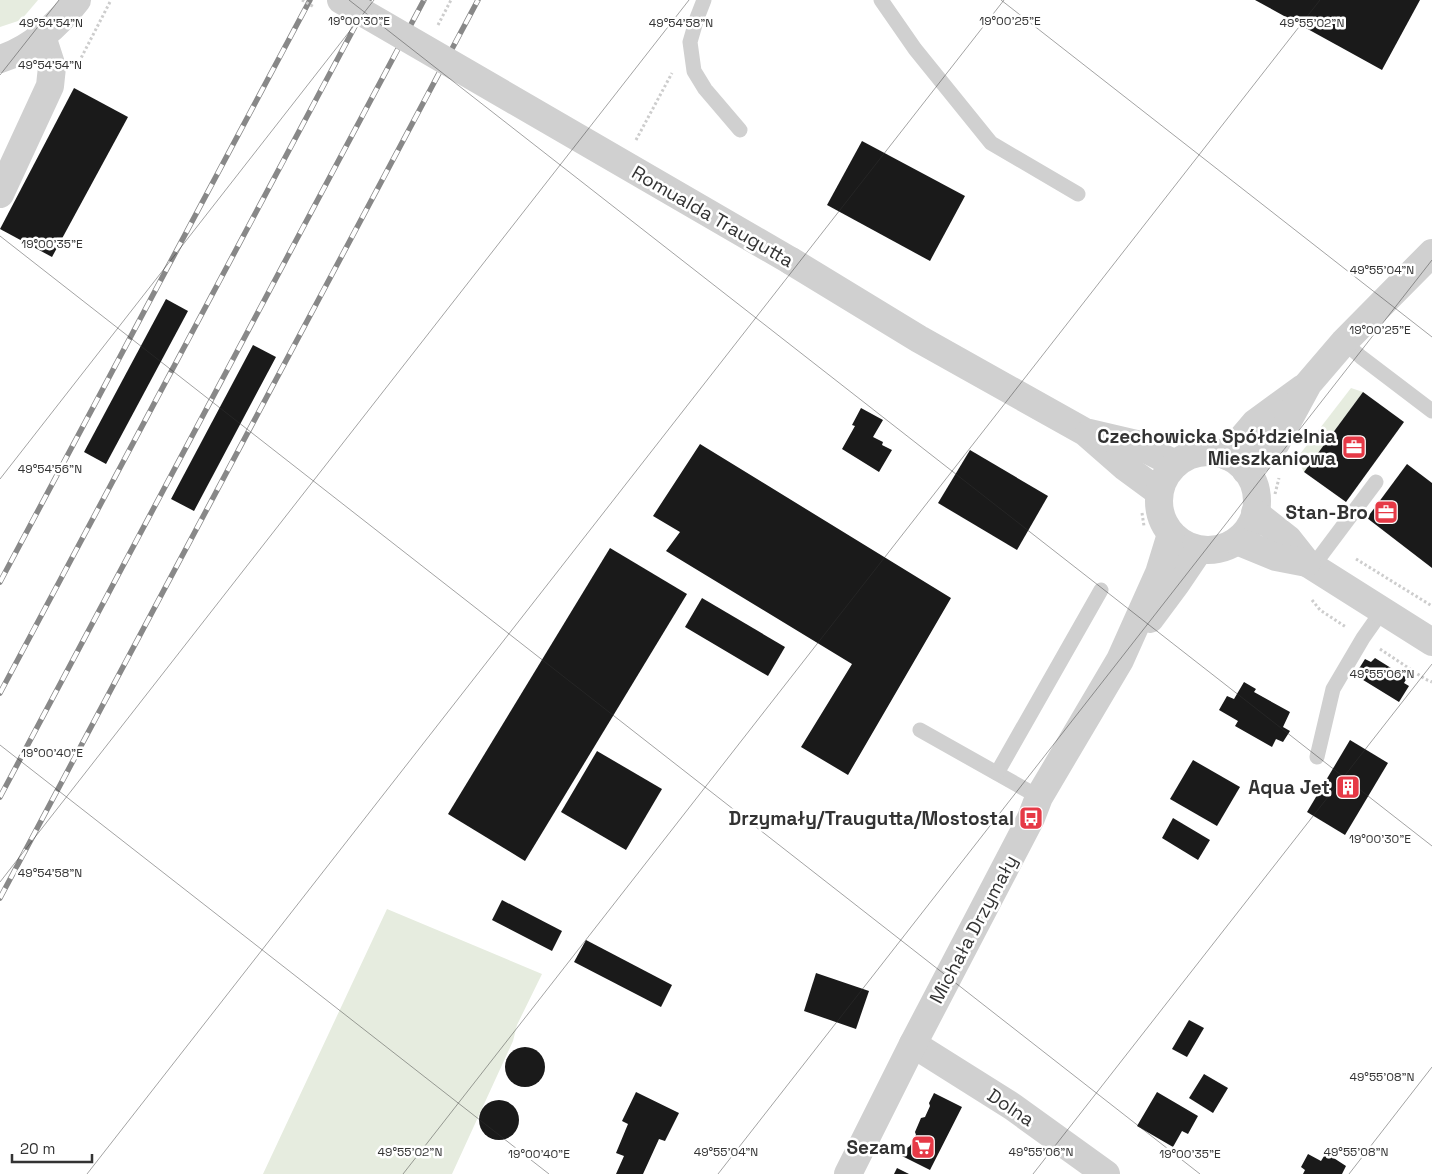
<svg xmlns="http://www.w3.org/2000/svg" width="1432" height="1174" viewBox="0 0 1432 1174" font-family="'Space Grotesk',sans-serif">
<style>
.green{fill:#e6ecdf}
.building{fill:#1a1a1a}
.lines{fill:none;stroke-linecap:round;stroke-linejoin:round}
.path{stroke:#cdcdcd;stroke-width:3;stroke-dasharray:2.5 2.5;stroke-linecap:butt}
.service{stroke:#d0d0d0;stroke-width:15}
.minor{stroke:#d0d0d0;stroke-width:28}
.tertiary{stroke:#d0d0d0;stroke-width:28}
.rail-casing{stroke:#888;stroke-width:5.5}
.rail{stroke:#fff;stroke-width:4;stroke-dasharray:11;stroke-linecap:butt}
.path-bridge{stroke:#cdcdcd;stroke-width:3;stroke-dasharray:2.5 2.5;stroke-linecap:butt}
.tertiary-bridge{stroke:#d0d0d0;stroke-width:28}
.ticks{fill:none;stroke:#333;stroke-width:1;stroke-opacity:0.45}
.labels{text-anchor:middle;stroke-width:5;stroke-linejoin:round;paint-order:stroke}
.street-label{font-size:19px;fill:#333;stroke:#fff}
.poi-label{font-size:19px;font-weight:bold;fill:#333;stroke:#fff;text-anchor:end}
.ticks-label{font-size:12px;text-anchor:middle;fill:#333;stroke:#fff;stroke-width:5;stroke-linejoin:round;paint-order:stroke}
</style>
<rect width="100%" height="100%" fill="#fff"/>
<g class="green">
<polygon points="0,0 38,0 21,20 0,27"/>
<polygon points="1351,388 1363,392 1304,472 1297,458"/>
<polygon points="387,909 542,974 517,1025 513,1041 452,1174 263,1174"/>
</g>
<g class="building">
<polygon points="1255,0 1420,0 1382,70"/>
<polygon points="74,88 128,117 52,257 0,229"/>
<polygon points="862,141 965,196 930,261 827,205"/>
<polygon points="166,299 188,311 106,464 84,452"/>
<polygon points="253,345 276,357 194,511 171,499"/>
<polygon points="1363,392 1404,422 1346,502 1304,472"/>
<polygon points="861,408 883,420 873,437 883,442 882,445 892,450 879,472 842,449 855,426 852,425"/>
<polygon points="700,444 951,598 848,775 801,747 852,664 666,551 680,532 653,516"/>
<polygon points="970,450 1048,496 1017,550 938,503"/>
<polygon points="1407,464 1432,483 1432,568 1367,518"/>
<polygon points="610,548 687,594 525,861 448,814"/>
<polygon points="702,598 785,647 768,676 685,627"/>
<polygon points="1375,658 1407,678 1404,683 1409,686 1399,702 1355,675 1365,659 1371,662"/>
<polygon points="1244,682 1256,689 1254,692 1290,712 1283,727 1290,731 1283,742 1276,739 1272,747 1235,726 1238,721 1219,710 1227,696 1234,699"/>
<polygon points="1350,740 1388,763 1345,835 1307,812"/>
<polygon points="597,751 662,789 626,850 561,812"/>
<polygon points="1193,760 1240,787 1217,826 1170,799"/>
<polygon points="1173,818 1210,840 1198,860 1162,838"/>
<polygon points="502,900 562,931 552,951 492,920"/>
<polygon points="586,940 672,985 661,1007 574,962"/>
<polygon points="816,973 869,991 856,1029 804,1011"/>
<polygon points="1189,1020 1204,1028 1187,1057 1172,1049"/>
<circle cx="525" cy="1067" r="20"/>
<polygon points="1204,1074 1228,1088 1213,1113 1189,1098"/>
<polygon points="636,1092 679,1113 665,1141 659,1139 643,1174 616,1174 624,1156 616,1153 628,1124 622,1121"/>
<polygon points="1157,1092 1198,1116 1188,1134 1182,1131 1173,1147 1137,1126"/>
<polygon points="934,1093 962,1107 930,1170 902,1156 907,1148 910,1146 916,1135 915,1132 921,1118 925,1117 930,1106 929,1103"/>
<circle cx="499" cy="1120" r="20"/>
<polygon points="1326,1153 1346,1166 1342,1174 1303,1174 1305,1170 1301,1167 1308,1154 1321,1161"/>
<polygon points="897,1168 909,1174 894,1174"/>
</g>
<g class="lines">
<g class="path">
<polyline points="438,25 451,0"/>
<polyline points="79,62 111,0"/>
<polyline points="636,140 672,73"/>
<polyline points="1184,436 1189,437 1210,433"/>
<polyline points="1275,494 1279,478"/>
<polyline points="1142,513 1144,526"/>
<polyline points="1356,559 1432,606"/>
<polyline points="1312,600 1320,610 1346,627"/>
<polyline points="1380,649 1425,679 1432,682"/>
</g>
<g class="service">
<polyline points="704,0 697,18 690,42 694,71 705,89 740,130"/>
<polyline points="881,0 915,49 991,143 1078,194"/>
<polyline points="1344,342 1361,357 1432,411"/>
<polyline points="1313,566 1376,482"/>
<polyline points="920,730 1039,797"/>
<polyline points="1317,757 1333,689 1363,638 1382,611"/>
<polyline points="997,773 1101,590"/>
</g>
<g class="minor">
<polyline points="0,194 50,86 52,67 42,36"/>
<polyline points="913,1044 1013,1107 1106,1174"/>
</g>
<g class="tertiary">
<path d="M0 59C30 50 58 25 77 0"/>
<polyline points="791,261 919,339 1085,432 1125,467 1159,492"/>
<polyline points="1089,433 1136,444 1175,464"/>
<circle cx="1208" cy="501" r="49"/>
<polyline points="1227,456 1255,423 1303,388"/>
<polyline points="1246,471 1276,443 1308,384 1344,342 1432,253"/>
<polyline points="1255,513 1288,539 1307,563 1432,642"/>
<polyline points="1237,541 1276,557 1307,563"/>
<polyline points="1150,619 1176,584 1199,550"/>
<polyline points="848,1174 913,1044 1031,818 1039,797 1120,660 1159,573 1171,534"/>
</g>
<g class="rail-casing">
<g id="rail">
<polyline points="0,582 310,0"/>
<polyline points="0,693 369,0"/>
<polyline points="0,797 424,0"/>
<polyline points="0,898 478,0"/>
</g>
</g>
<use href="#rail" class="rail"/>
<polyline class="path-bridge" points="302,0 314,7"/>
<polyline class="tertiary-bridge" points="341,0 791,261"/>
</g>
<path class="ticks" d="M349 0 1432 846M1001 0 1432 337M0 75 59 0M0 236 1200 1174M0 479 374 0M0 745 549 1174M0 882 689 0M87 1174 1004 0M403 1174 1320 0M718 1174 1432 260M1033 1174 1432 664M1349 1174 1432 1067"/>
<defs>
<g id="office-square" transform="scale(1.25)"><rect x="-9" y="-9" width="18" height="18" rx="4" fill="#e63946" stroke="#fff"/><path d="M-6-3h4V-5.5h4V-3h4V5H-6ZM-1-4.5V-3h2v-1.5ZM-6 0V1H6V0Z" fill="#fff"/></g>
<g id="building-square" transform="scale(1.25)"><rect x="-9" y="-9" width="18" height="18" rx="4" fill="#e63946" stroke="#fff"/><path d="M-4-6H4V6H1V3H-1V6H-4ZM-2.5-4.3h1.7v1.8h-1.7ZM.8-4.3h1.7v1.8H.8ZM-2.5-1h1.7V.8h-1.7ZM.8-1h1.7V.8H.8Z" fill="#fff"/></g>
<g id="bus-square" transform="scale(1.25)"><rect x="-9" y="-9" width="18" height="18" rx="4" fill="#e63946" stroke="#fff"/><path d="M-5-6H5V4H4V6H2V4H-2V6H-4V4H-5ZM-3.5-4V0h7V-4ZM-3.5 1.2v1.5H-2V1.2ZM2 1.2v1.5H3.5V1.2Z" fill="#fff"/></g>
<g id="supermarket-square" transform="scale(1.25)"><rect x="-9" y="-9" width="18" height="18" rx="4" fill="#e63946" stroke="#fff"/><path d="M-6-5.5h2.5l.6 2H6L4.5 2H-2.5L-4.4-4H-6ZM-1.5 3.2a1.3 1.3 0 1 0 .1 0ZM3 3.2a1.3 1.3 0 1 0 .1 0Z" fill="#fff"/></g>
</defs>
<g fill-rule="evenodd">
<use href="#office-square" x="1354" y="447"/>
<use href="#office-square" x="1386" y="512"/>
<use href="#building-square" x="1348" y="787"/>
<use href="#bus-square" x="1031" y="818"/>
<use href="#supermarket-square" x="923" y="1147"/>
</g>
<g class="labels">
<g class="street-label">
<text transform="translate(713 216) rotate(30)" y="7">Romualda Traugutta</text>
<text transform="translate(973 929) rotate(-62)" y="7">Michała Drzymały</text>
<text transform="translate(1011 1107) rotate(34)" y="7">Dolna</text>
</g>
<g class="poi-label">
<text x="1336" y="443">Czechowicka Spółdzielnia<tspan x="1336" dy="22">Mieszkaniowa</tspan></text>
<text x="1368" y="519">Stan-Bro</text>
<text x="1330" y="794">Aqua Jet</text>
<text x="1014" y="825">Drzymały/Traugutta/Mostostal</text>
<text x="906" y="1154">Sezam</text>
</g>
</g>
<g class="ticks-label">
<text x="359" y="25">19°00'30"E</text>
<text x="1010" y="25">19°00'25"E</text>
<text x="51" y="27">49°54'54"N</text>
<text x="681" y="27">49°54'58"N</text>
<text x="1312" y="27">49°55'02"N</text>
<text x="50" y="69">49°54'54"N</text>
<text x="52" y="248">19°00'35"E</text>
<text x="1382" y="274">49°55'04"N</text>
<text x="1380" y="334">19°00'25"E</text>
<text x="50" y="473">49°54'56"N</text>
<text x="1382" y="678">49°55'06"N</text>
<text x="52" y="757">19°00'40"E</text>
<text x="1380" y="843">19°00'30"E</text>
<text x="50" y="877">49°54'58"N</text>
<text x="1382" y="1081">49°55'08"N</text>
<text x="410" y="1156">49°55'02"N</text>
<text x="726" y="1156">49°55'04"N</text>
<text x="1041" y="1156">49°55'06"N</text>
<text x="1356" y="1156">49°55'08"N</text>
<text x="539" y="1158">19°00'40"E</text>
<text x="1190" y="1158">19°00'35"E</text>
</g>
<path d="M12 1154v8h80v-8" fill="none" stroke="#333333" stroke-width="2.5"/>
<text x="20" y="1154" font-size="15" fill="#333333" stroke="#ffffff" stroke-width="4" paint-order="stroke">20 m</text>
</svg>
